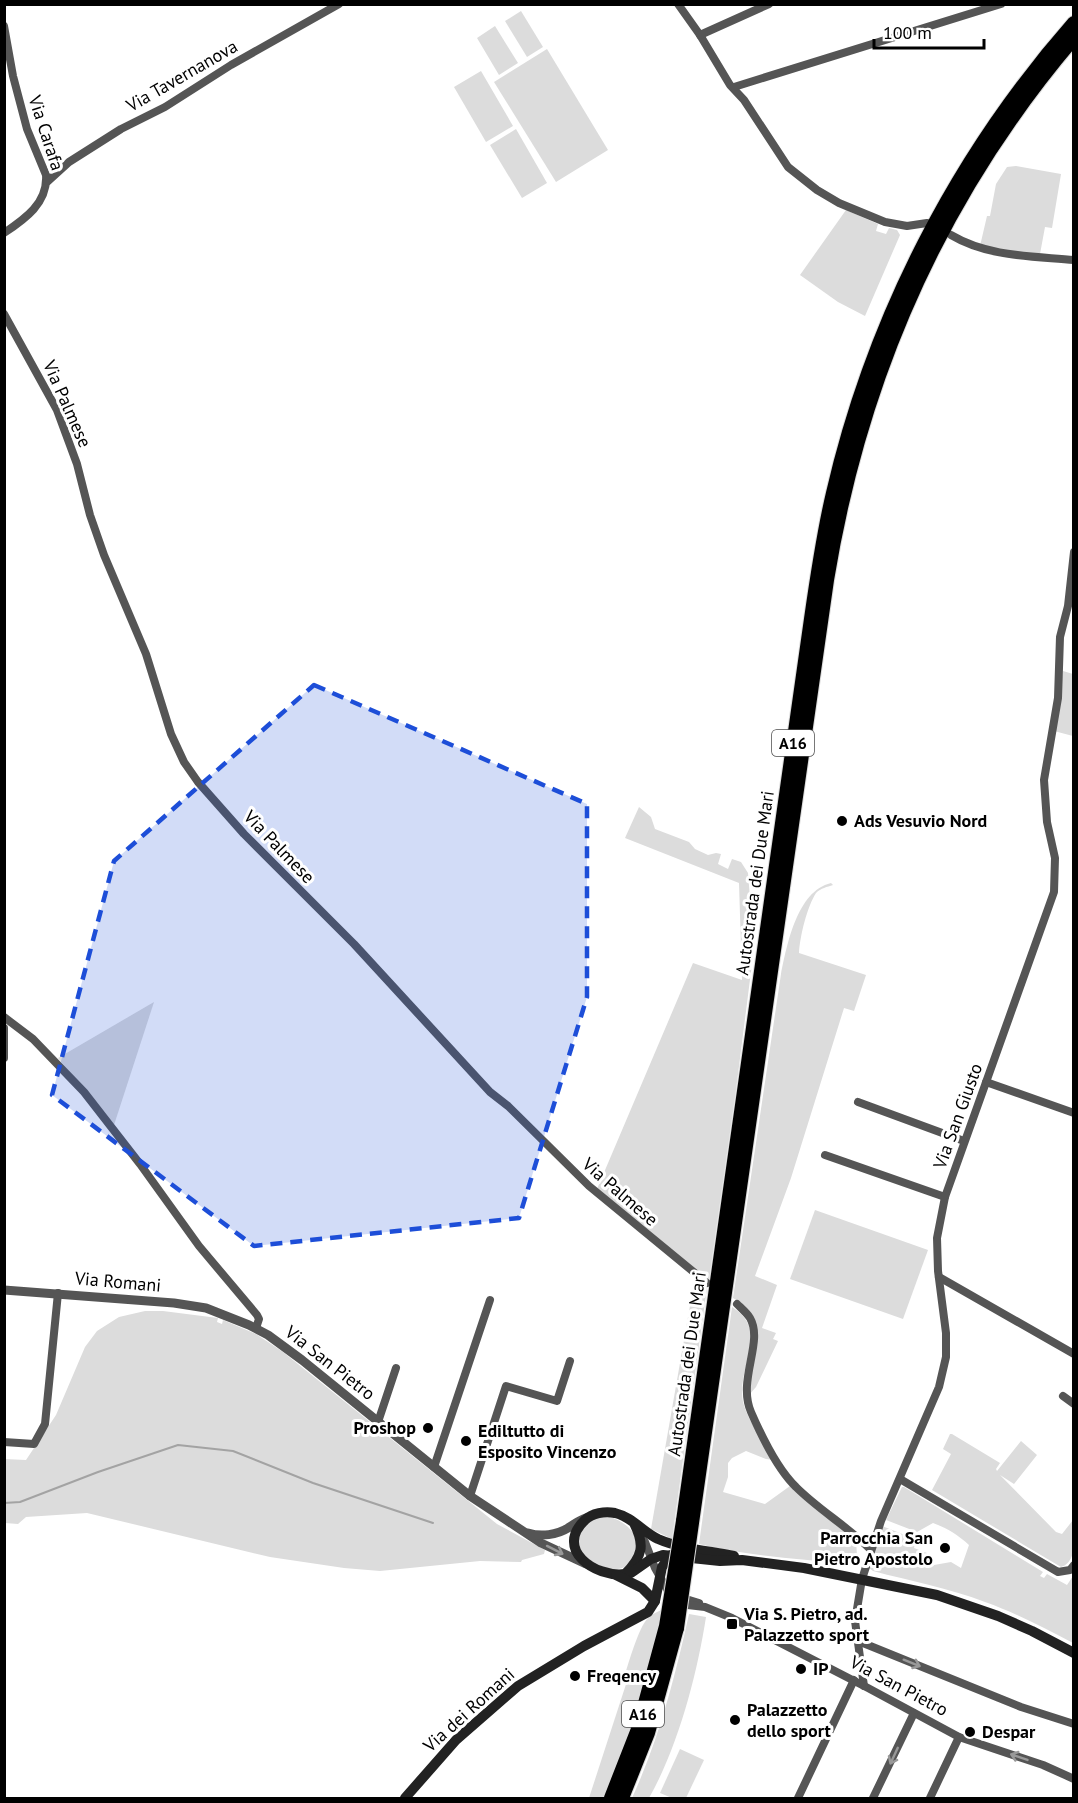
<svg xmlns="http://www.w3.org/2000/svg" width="1078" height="1803" viewBox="0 0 1078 1803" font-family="'PT Sans',sans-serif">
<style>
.green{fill:#dcdcdc}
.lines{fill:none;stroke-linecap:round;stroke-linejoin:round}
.stream{stroke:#a3a3a3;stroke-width:2}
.motorway-casing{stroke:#dbdbdb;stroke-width:16}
.minor{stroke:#555;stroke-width:8}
.tertiary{stroke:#555;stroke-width:9}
.secondary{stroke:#222;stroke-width:10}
.motorway{stroke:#000;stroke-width:14}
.motorway-bridge-casing{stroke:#dbdbdb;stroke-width:16;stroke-linecap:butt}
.motorway-bridge{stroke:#000;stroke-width:14}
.oneway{stroke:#999}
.marked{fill:#1d4ed8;fill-opacity:0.2;stroke:#1d4ed8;stroke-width:4.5;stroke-dasharray:12 8;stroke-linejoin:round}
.poi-dot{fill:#000;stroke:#fff;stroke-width:2}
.labels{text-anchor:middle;stroke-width:6;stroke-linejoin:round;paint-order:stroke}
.shield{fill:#fff;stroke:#4c4c4c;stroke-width:1.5}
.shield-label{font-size:16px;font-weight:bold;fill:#000}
.street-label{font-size:18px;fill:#000;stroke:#fff}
.poi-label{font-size:18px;font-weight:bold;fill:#000;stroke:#fff;text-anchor:start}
</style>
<rect width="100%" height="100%" fill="#fff"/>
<g class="green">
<polygon points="521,11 543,47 527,57 505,21"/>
<polygon points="495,26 518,63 499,75 477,38"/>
<polygon points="547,49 608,150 556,182 494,82"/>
<polygon points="481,71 513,126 486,142 454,87"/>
<polygon points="516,129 547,183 522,198 490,145"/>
<polygon points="1016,166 1061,174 1052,228 1045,227 1040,254 1020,253 980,246 987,216 990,216 996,184 1007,167"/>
<polygon points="846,210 878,224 876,231 886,234 889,228 897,230 900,235 865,316 838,302 800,275"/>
<polygon points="1063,671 1073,674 1073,736 1054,731"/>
<polygon points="639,807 651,817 655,829 689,842 695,849 708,855 716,853 721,854 718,864 728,869 732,859 741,862 748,873 754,948 736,1090 709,1280 597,1189 693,963 742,980 739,883 625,838"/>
<path d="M831 883 833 885C827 887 821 888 816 893 807 907 800 936 799 953L866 975 854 1011 844 1008 791 1178 755 1276 777 1285 762 1328 776 1333 773 1339 778 1341 756 1387 749 1395C752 1373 761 1324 745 1306 742 1303 737 1301 733 1298L781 974C787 945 797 891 831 883Z"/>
<polygon points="154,1002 114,1125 58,1058"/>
<polygon points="815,1210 928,1250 903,1319 790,1279"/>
<polygon points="702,1284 707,1288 672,1539 651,1529 691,1300 694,1292"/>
<path d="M732 1307C771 1331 736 1367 743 1402 748 1422 764 1442 774 1460L766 1459 746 1451 732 1458 728 1463V1477L723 1492 765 1504 790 1486 856 1541 857 1555 847 1564C798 1559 747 1556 699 1544Z"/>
<polygon points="145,1311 163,1311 218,1318 217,1322 222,1324 223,1320 256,1334 283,1352 497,1524 545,1550 544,1554 522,1560 521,1562 480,1561 380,1571 344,1568 270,1557 87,1513 26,1517 18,1524 5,1523 4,1459 26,1460 56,1415 85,1347 97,1331 119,1317"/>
<path d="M950 1434H952L1000 1463 996 1469 997 1471 1021 1441 1037 1455 1014 1484 1000 1475 1056 1532 1062 1534 1073 1520C1074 1535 1078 1562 1061 1567L932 1490 951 1454 943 1449Z"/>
<path d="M902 1487H904L1043 1572 1040 1576 1044 1578 1047 1574 1067 1585 1073 1576V1643C1044 1628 1016 1613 985 1602 949 1588 910 1581 873 1571L869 1568 882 1526 915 1539 916 1541 914 1548 927 1553 934 1565 951 1562 961 1568 969 1545C958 1535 947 1528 933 1523L917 1532 886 1520Z"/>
<path d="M610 1517C627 1522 646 1539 633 1558 628 1564 626 1568 618 1569 604 1571 590 1560 580 1553L577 1534 592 1519Z"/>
<path d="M664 1609 645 1688 635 1721 604 1798H589L629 1675 626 1671C630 1659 640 1623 650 1616 654 1613 659 1611 664 1609Z"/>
<path d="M689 1614 706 1617C697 1675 678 1747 649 1798H632C659 1739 675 1677 689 1614Z"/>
<polygon points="680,1749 704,1760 686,1798 672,1798 660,1793"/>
</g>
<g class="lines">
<polyline class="stream" points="4,1503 20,1502 98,1472 178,1445 233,1451 313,1483 433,1523"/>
<g class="motorway-casing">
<g id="motorway">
<path d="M683 1521 811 619C817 577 823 535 833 493 873 320 956 157 1074 23"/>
<path d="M692 1523 827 580C860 378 941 194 1074 38"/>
<polyline points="611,1798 638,1729 666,1626"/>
<polyline points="622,1798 648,1733 677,1628"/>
</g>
</g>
<g class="minor">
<polyline points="678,4 700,35 730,85 744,100 788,167 817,190 839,203 885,222 907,226 927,223"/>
<path d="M4 26 13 76 27 129 46 175C48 203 25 219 4 233"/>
<polyline points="700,35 769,4"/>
<polyline points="734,87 1001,4"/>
<polyline points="47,182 69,162 121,129 165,107 231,65 339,4"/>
<path d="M951 235C988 257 1032 256 1074 260"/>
<polyline points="4,314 57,410 77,464 90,515 104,555 146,654 171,734 184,762 198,782 244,834 354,944 490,1092 508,1106 589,1186 707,1283"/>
<polyline points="4,1017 33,1039 84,1092 140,1164 199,1246 257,1315 259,1319 256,1328"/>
<polyline points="4,1028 4,1058"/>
<polyline points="986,1082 1074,1113"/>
<polyline points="858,1102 964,1141"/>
<polyline points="825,1155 945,1197"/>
<polyline points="939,1277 1074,1354"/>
<path d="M737 1304C741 1308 747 1313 750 1318 764 1342 737 1380 751 1412 761 1435 778 1470 796 1487 819 1510 847 1526 870 1549"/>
<polyline points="1063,1396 1074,1404"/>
<polyline points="378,1422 396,1368"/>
<polyline points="4,1442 34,1444 45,1424 58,1293"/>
<polyline points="434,1467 490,1300"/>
<polyline points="900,1479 1058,1572 1070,1570 1074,1565"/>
<polyline points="470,1496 506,1386 557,1401 570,1361"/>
<polyline points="641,1537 645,1542 655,1568 668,1591 673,1595 699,1603"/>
<polyline points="679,1604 705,1607 732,1618 868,1688 959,1737 1043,1765 1074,1779"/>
<polyline points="858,1641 1021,1707 1074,1724"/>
<polyline points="864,1686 855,1621 862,1579 881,1521 939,1387 946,1357 946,1333 938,1271 937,1238 945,1197 1054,892 1055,858 1047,822 1044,780 1058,698 1060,637 1068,606 1074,552"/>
<polyline points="798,1798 854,1680"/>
<polyline points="873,1798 914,1713"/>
<polyline points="930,1798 959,1737"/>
</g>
<g class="tertiary">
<polyline points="4,1290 174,1303 206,1308 249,1325 268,1335 302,1360 470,1496 541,1543 586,1564"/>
<path d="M528 1533C541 1537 557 1535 568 1528 575 1524 579 1520 586 1518"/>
</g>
<g class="secondary">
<path d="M634 1523C645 1545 643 1556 625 1574 595 1578 554 1549 585 1520 592 1513 605 1511 615 1513 632 1517 643 1532 658 1539 681 1549 710 1551 734 1556"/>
<polyline points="625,1574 631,1573 651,1559 663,1555 720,1561 742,1560 804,1568 937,1595 998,1616 1032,1631 1074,1653"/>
<polyline points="616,1575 642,1588 655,1601"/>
<polyline points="405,1798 456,1740 518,1686 584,1646 648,1612 655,1601 662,1567 671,1555"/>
</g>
<use href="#motorway" class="motorway"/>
<g class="motorway-bridge-casing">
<g id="motorway-bridge">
<polyline points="666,1626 683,1521"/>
<polyline points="677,1628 692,1523"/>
</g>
</g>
<use href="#motorway-bridge" class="motorway-bridge"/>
</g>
<defs><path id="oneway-shaft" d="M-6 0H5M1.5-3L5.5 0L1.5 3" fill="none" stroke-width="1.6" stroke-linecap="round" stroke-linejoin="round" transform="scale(1.5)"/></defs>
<g class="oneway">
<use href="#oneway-shaft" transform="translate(555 1550) rotate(27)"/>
<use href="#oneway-shaft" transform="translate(912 1663) rotate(22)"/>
<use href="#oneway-shaft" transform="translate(894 1756) rotate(115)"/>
<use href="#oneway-shaft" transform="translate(1019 1757) rotate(-161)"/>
</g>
<path class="marked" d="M314 685 587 804V997L519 1218 254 1246 52 1095 114 861Z"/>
<g class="poi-dot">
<circle cx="842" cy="821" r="6"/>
<circle cx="428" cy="1428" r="6"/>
<circle cx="466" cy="1441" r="6"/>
<circle cx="945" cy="1548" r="6"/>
<rect x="726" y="1618" width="12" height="12" rx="3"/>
<circle cx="801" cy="1669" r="6"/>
<circle cx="575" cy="1676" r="6"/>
<circle cx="735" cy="1720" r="6"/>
<circle cx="970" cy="1732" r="6"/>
</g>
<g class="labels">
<g class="shield">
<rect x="772" y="730" width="42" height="26" rx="4.5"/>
<rect x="622" y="1701" width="42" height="26" rx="4.5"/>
</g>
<g class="shield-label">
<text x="793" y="749">A16</text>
<text x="643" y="1720">A16</text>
</g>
<g class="street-label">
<text transform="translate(182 76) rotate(-30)" y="6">Via Tavernanova</text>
<text transform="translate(46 133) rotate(72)" y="6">Via Carafa</text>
<text transform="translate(67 404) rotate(66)" y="6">Via Palmese</text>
<text transform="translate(279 847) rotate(46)" y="6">Via Palmese</text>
<text transform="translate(755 883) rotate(-82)" y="6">Autostrada dei Due Mari</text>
<text transform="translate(958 1116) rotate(-70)" y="6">Via San Giusto</text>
<text transform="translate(620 1192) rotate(41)" y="6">Via Palmese</text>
<text transform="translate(118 1282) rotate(5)" y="6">Via Romani</text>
<text transform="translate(330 1363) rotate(38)" y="6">Via San Pietro</text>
<text transform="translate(687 1364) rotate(-82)" y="6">Autostrada dei Due Mari</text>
<text transform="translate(899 1686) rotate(28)" y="6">Via San Pietro</text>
<text transform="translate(469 1710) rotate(-42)" y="6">Via dei Romani</text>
</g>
<g class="poi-label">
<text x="854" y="827">Ads Vesuvio Nord</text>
<text x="416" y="1434" text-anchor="end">Proshop</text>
<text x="478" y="1437">Ediltutto di<tspan x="478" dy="21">Esposito Vincenzo</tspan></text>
<text x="933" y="1544" text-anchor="end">Parrocchia San<tspan x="933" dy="21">Pietro Apostolo</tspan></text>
<text x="744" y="1620">Via S. Pietro, ad.<tspan x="744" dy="21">Palazzetto sport</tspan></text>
<text x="813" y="1675">IP</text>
<text x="587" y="1682">Freqency</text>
<text x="747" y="1716">Palazzetto<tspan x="747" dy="21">dello sport</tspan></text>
<text x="982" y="1738">Despar</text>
</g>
</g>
<rect width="1078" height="1803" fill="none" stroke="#000000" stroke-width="12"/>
<path d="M874 39v9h110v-9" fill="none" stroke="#000000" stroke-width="3"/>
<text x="883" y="39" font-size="18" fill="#000000" stroke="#ffffff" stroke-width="4.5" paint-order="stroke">100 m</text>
</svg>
